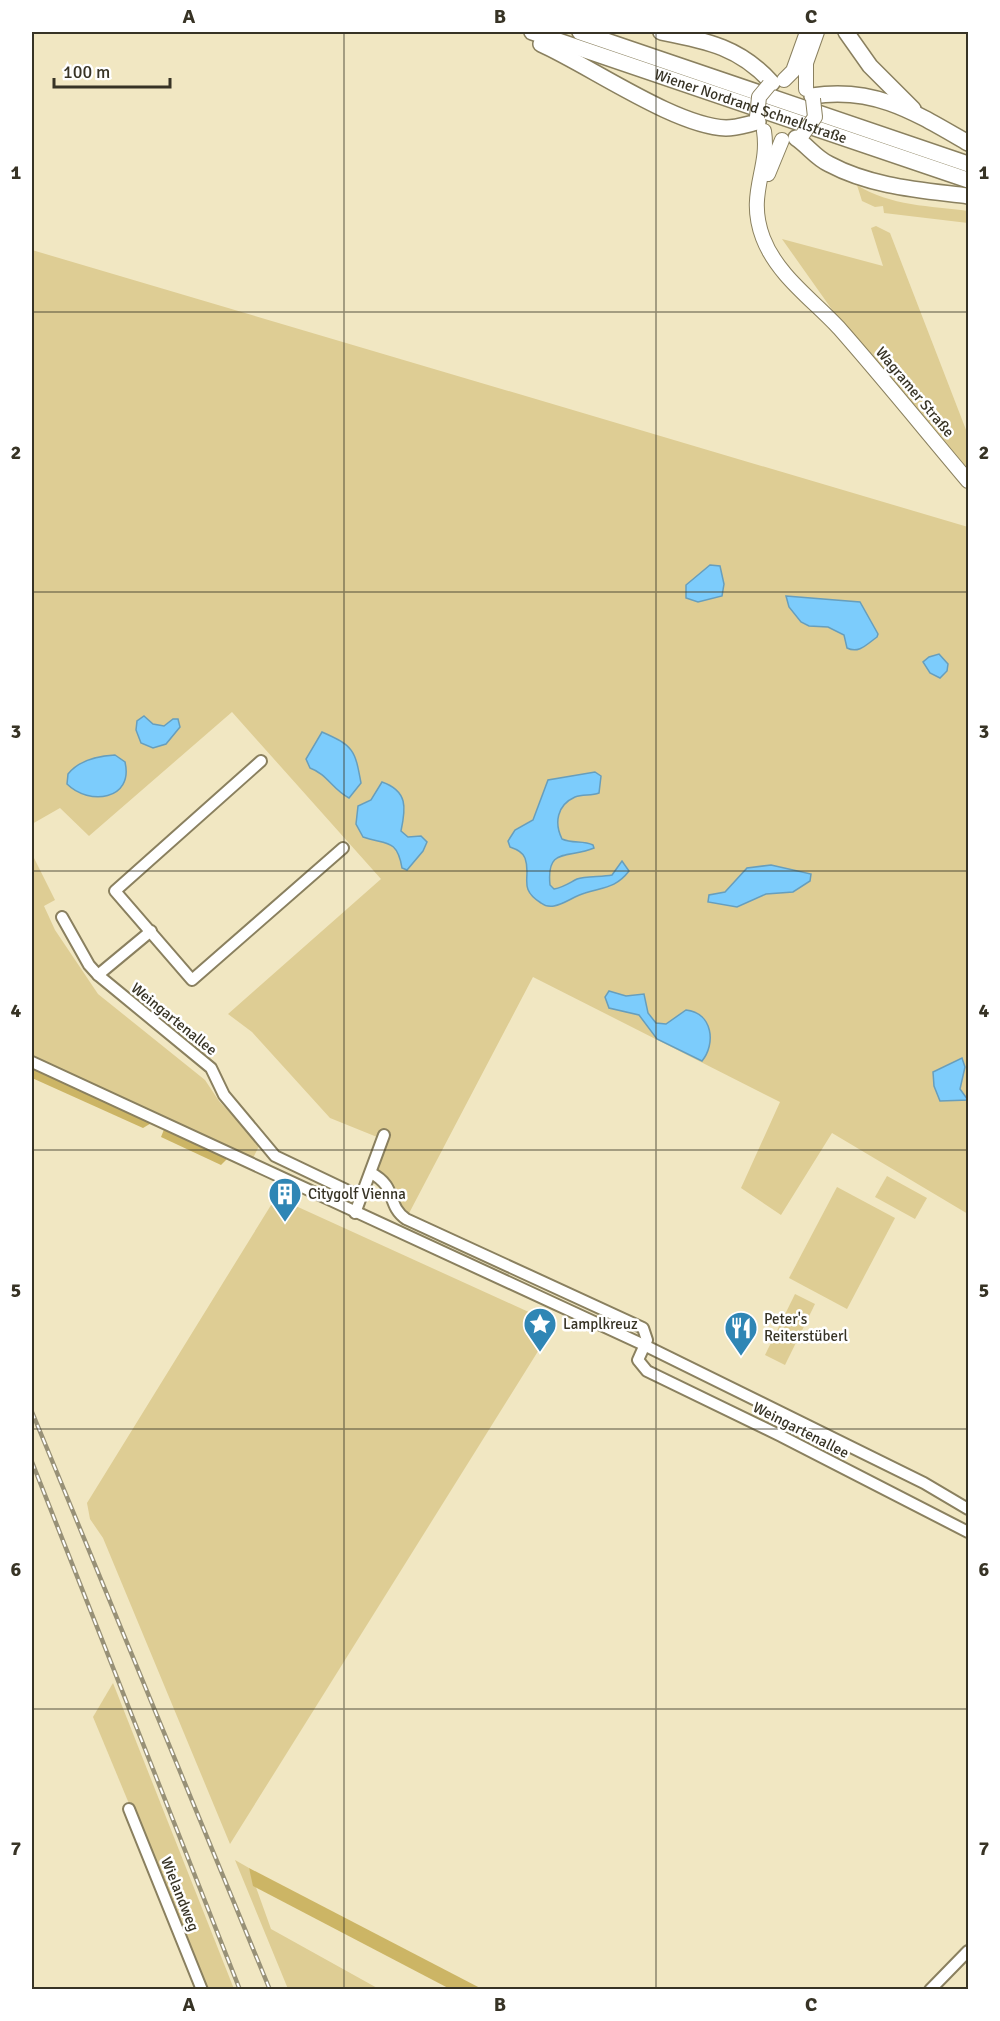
<svg xmlns="http://www.w3.org/2000/svg" width="1000" height="2021" viewBox="0 0 1000 2021" font-family="Signika,sans-serif">
<style>
.green{fill:#decd94}
.forest{fill:#ccb565}
.water{fill:#7cccfc;stroke:#679ebc;stroke-width:1.5}
.lines{fill:none;stroke-linecap:round;stroke-linejoin:round}
.minor-casing{stroke:#8a805f;stroke-width:14}
.major-casing{stroke:#8a805f;stroke-width:16}
.highway-casing{stroke:#8a805f;stroke-width:18}
.minor{stroke:#fff;stroke-width:10}
.major{stroke:#fff;stroke-width:14}
.highway{stroke:#fff;stroke-width:15}
.rail-casing{stroke:#989177;stroke-width:4.5}
.rail{stroke:#fff;stroke-width:2;stroke-dasharray:7;stroke-linecap:butt}
.major-bridge-casing{stroke:#8a805f;stroke-width:16;stroke-linecap:butt}
.major-bridge{stroke:#fff;stroke-width:14}
.grid{fill:none;stroke:#373325;stroke-width:1.5;stroke-opacity:0.55}
.labels{text-anchor:middle;stroke-width:5;stroke-linejoin:round;paint-order:stroke}
.street-label{font-size:15px;fill:#373325;stroke:#fff}
.poi-label{font-size:15px;fill:#373325;stroke:#fff;text-anchor:start}
.neatline{fill:none;stroke:#373325;stroke-width:2}
.grid-label{font-size:20px;text-anchor:middle;font-weight:bold;fill:#373325}
</style>
<rect width="100%" height="100%" fill="#f1e7c2"/>
<g class="green">
<path d="M857 185C890 206 931 206 968 211V223L884 213 883 206 875 207 862 201Z"/>
<polygon points="876,226 890,233 968,435 968,472 833,311 782,239 883,266 871,228"/>
<polygon points="32,250 968,527 968,1214 832,1133 781,1215 741,1188 780,1102 533,977 406,1219 395,1208 371,1173 382,1139 330,1118 252,1032 228,1014 381,879 232,712 89,836 60,808 32,824"/>
<polygon points="32,854 55,900 44,906 55,930 98,994 205,1080 219,1101 260,1144 250,1164 32,1062"/>
<polygon points="887,1176 927,1198 915,1219 875,1197"/>
<polygon points="837,1187 895,1218 847,1309 789,1278"/>
<polygon points="276,1197 555,1324 230,1844 103,1538 90,1519 87,1503"/>
<polygon points="795,1294 815,1304 785,1365 765,1355"/>
<polygon points="113,1683 234,1989 206,1989 93,1717"/>
<polygon points="235,1860 249,1868 271,1929 379,1989 288,1989"/>
</g>
<g class="forest">
<polygon points="32,1066 153,1122 143,1128 32,1078"/>
<polygon points="165,1127 229,1157 221,1165 161,1137"/>
<polygon points="249,1868 482,1989 450,1989 253,1886"/>
</g>
<g class="water">
<polygon points="710,565 720,566 724,584 722,596 698,602 686,598 686,585"/>
<path d="M786 596 860 602 878 634 877 637C867 644 859 654 847 648L844 635 828 627 809 626 801 622 789 607Z"/>
<polygon points="939,654 948,664 947,671 940,678 930,673 923,662 929,657"/>
<polygon points="144,716 153,724 164,726 173,719 178,719 180,727 166,744 153,748 141,743 136,730 137,721"/>
<path d="M322 732C354 746 355 750 361 783L349 798C333 790 327 774 310 768L306 759Z"/>
<path d="M115 755 125 762C134 800 89 806 67 784L68 774C79 760 98 756 115 755Z"/>
<path d="M595 772 601 776 599 793C591 796 583 794 575 797 557 805 554 823 562 839 573 844 583 840 593 845L594 848C569 859 546 846 550 885L554 889C564 887 569 883 577 879 585 876 602 877 612 875L622 861 629 871C616 888 604 887 585 893 574 896 565 904 554 906 549 907 545 906 541 903 517 888 532 877 525 858 523 852 516 849 510 847L508 841 515 830 533 820 548 780Z"/>
<path d="M382 782C408 791 406 808 401 831L408 837 421 836 427 842 423 851 407 870 402 868C397 838 386 845 363 837L356 824 358 806 371 800Z"/>
<polygon points="771,865 811,874 810,881 793,892 766,894 737,907 708,902 709,895 725,892 747,868"/>
<path d="M609 991 626 996 644 994 648 1013 656 1023 666 1024 686 1010C713 1013 716 1044 702 1061L657 1039 639 1015 609 1008 605 997Z"/>
<polygon points="962,1058 965,1067 960,1089 968,1100 940,1101 934,1086 933,1072"/>
</g>
<g class="lines">
<g class="minor-casing">
<g id="minor">
<polyline points="261,761 115,891 192,980 343,848"/>
<polyline points="62,917 89,965 98,975 211,1068 224,1095 275,1156 361,1197"/>
<polyline points="98,975 151,931"/>
<polyline points="32,1062 644,1345 924,1483 968,1509"/>
<path d="M371 1173C398 1187 386 1205 406 1219L643 1328 647 1340 638 1360 647 1371 781 1436 968 1532"/>
<polyline points="355,1213 384,1135"/>
<polyline points="129,1809 202,1990"/>
<polyline points="930,1990 968,1951"/>
</g>
</g>
<g class="major-casing">
<g id="major">
<polyline points="784,80 793,71 807,32"/>
<polyline points="806,89 806,63 817,32"/>
<path d="M764 131C770 170 746 193 763 238 777 275 813 300 839 328 883 378 925 430 968 481"/>
<polyline points="768,174 782,140"/>
</g>
</g>
<g class="highway-casing">
<g id="highway">
<path id="s1" d="M532 32 968 180"/>
<polyline points="580,32 968,164"/>
<path d="M661 32C707 41 740 47 772 83"/>
<polyline points="846,32 870,66 913,109"/>
<path d="M541 44C590 66 675 126 726 128 737 128 748 124 758 122"/>
<path d="M812 96C875 86 916 113 968 143"/>
<path d="M796 138C808 146 816 158 829 164 872 187 921 190 968 196"/>
</g>
</g>
<use href="#minor" class="minor"/>
<use href="#major" class="major"/>
<use href="#highway" class="highway"/>
<g class="rail-casing">
<g id="rail">
<polyline points="32,1412 270,1990"/>
<polyline points="32,1462 240,1990"/>
</g>
</g>
<use href="#rail" class="rail"/>
<g class="major-bridge-casing">
<g id="major-bridge">
<polyline points="757,117 759,97 769,85"/>
<polyline points="803,134 815,117 813,99"/>
</g>
</g>
<use href="#major-bridge" class="major-bridge"/>
</g>
<path class="grid" d="M344 32V1990M656 32V1990M32 312H968M32 592H968M32 871H968M32 1150H968M32 1429H968M32 1709H968"/>
<defs>
<g id="building-pin" transform="scale(1.725)"><path d="M0 17L-7.5 6A9.5 9.5 0 1 1 7.5 6Z" fill="#2f86b5" stroke="#fff"/><path d="M-4-6H4V6H1V3H-1V6H-4ZM-2.5-4.3h1.7v1.8h-1.7ZM.8-4.3h1.7v1.8H.8ZM-2.5-1h1.7V.8h-1.7ZM.8-1h1.7V.8H.8Z" fill="#fff"/></g>
<g id="sight-pin" transform="scale(1.725)"><path d="M0 17L-7.5 6A9.5 9.5 0 1 1 7.5 6Z" fill="#2f86b5" stroke="#fff"/><path d="M0-6L1.8-2.2L6-1.7L2.9 1.2L3.7 5.4L0 3.3L-3.7 5.4L-2.9 1.2L-6-1.7L-1.8-2.2Z" fill="#fff"/></g>
<g id="restaurant-pin" transform="scale(1.725)"><path d="M0 17L-7.5 6A9.5 9.5 0 1 1 7.5 6Z" fill="#2f86b5" stroke="#fff"/><path d="M-5-6h1v4h1v-4h1v4h1v-4h1v5L-1.5 .5V6h-2V.5L-5-1ZM5-6V6H3V1.5H1.5Q1.5-4 5-6Z" fill="#fff"/></g>
</defs>
<g fill-rule="evenodd">
<use href="#building-pin" x="285" y="1194"/>
<use href="#sight-pin" x="540" y="1324"/>
<use href="#restaurant-pin" x="741" y="1328"/>
</g>
<g class="labels">
<g class="street-label">
<text dy="5" stroke="none"><textPath href="#s1" startOffset="231">Wiener Nordrand Schnellstraße</textPath></text>
<text transform="translate(915 392) rotate(50)" y="5">Wagramer Straße</text>
<text transform="translate(174 1019) rotate(39)" y="5">Weingartenallee</text>
<text transform="translate(801 1430) rotate(27)" y="5">Weingartenallee</text>
<text transform="translate(180 1894) rotate(68)" y="5">Wielandweg</text>
</g>
<g class="poi-label">
<text x="308" y="1199">Citygolf Vienna</text>
<text x="764" y="1324">Peter's<tspan x="764" dy="17">Reiterstüberl</tspan></text>
<text x="563" y="1329">Lamplkreuz</text>
</g>
</g>
<rect width="1000" height="2021" fill="none" stroke="#ffffff" stroke-width="66"/>
<path d="M54 78v9h116v-9" fill="none" stroke="#373325" stroke-width="3"/>
<text x="63" y="78" font-size="18" fill="#373325" stroke="#ffffff" stroke-width="4.5" paint-order="stroke">100 m</text>
<rect x="33" y="33" width="934" height="1955" class="neatline"/>
<g class="grid-label">
<text x="189" y="23">A</text>
<text x="500" y="23">B</text>
<text x="811" y="23">C</text>
<text x="16" y="179">1</text>
<text x="984" y="179">1</text>
<text x="16" y="459">2</text>
<text x="984" y="459">2</text>
<text x="16" y="738">3</text>
<text x="984" y="738">3</text>
<text x="16" y="1017">4</text>
<text x="984" y="1017">4</text>
<text x="16" y="1297">5</text>
<text x="984" y="1297">5</text>
<text x="16" y="1576">6</text>
<text x="984" y="1576">6</text>
<text x="16" y="1855">7</text>
<text x="984" y="1855">7</text>
<text x="189" y="2011">A</text>
<text x="500" y="2011">B</text>
<text x="811" y="2011">C</text>
</g>
</svg>
